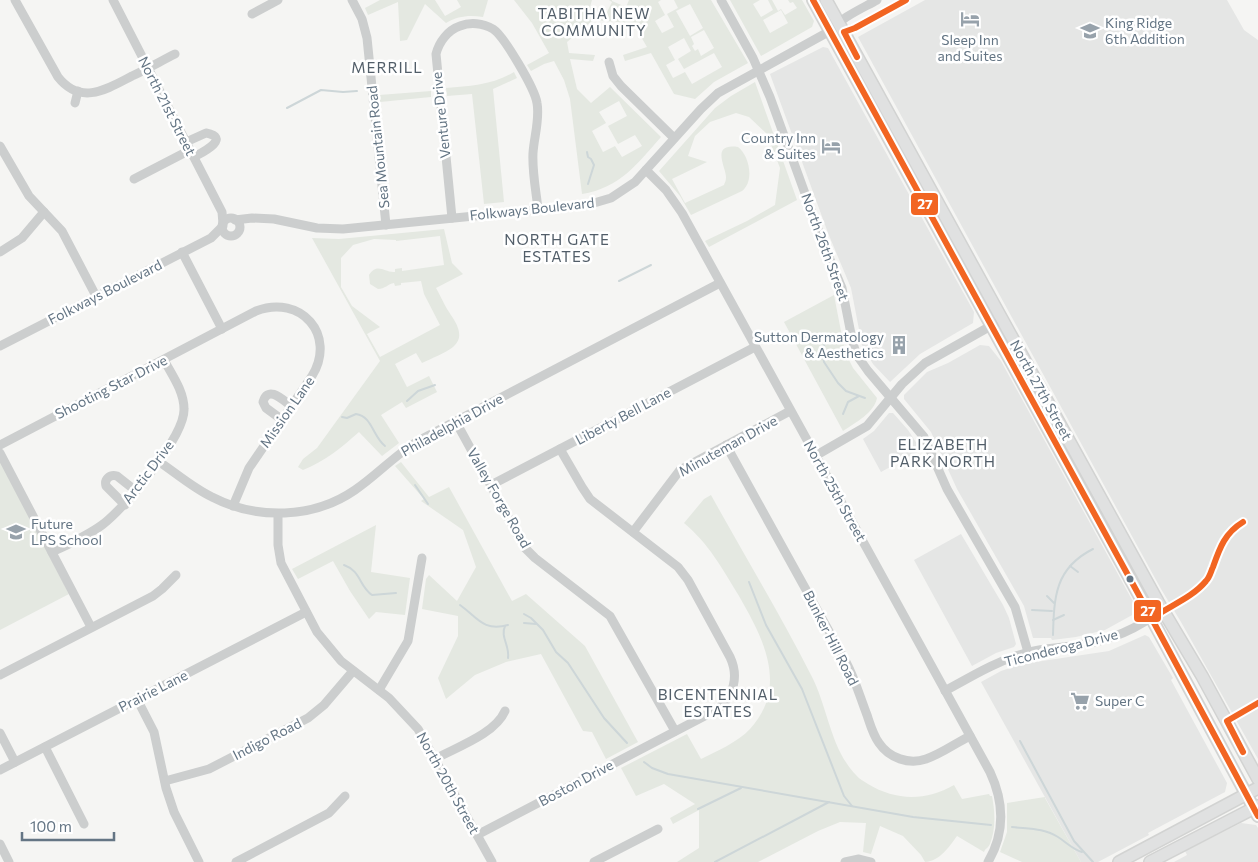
<svg xmlns="http://www.w3.org/2000/svg" width="1258" height="862" viewBox="0 0 1258 862" font-family="Commissioner,sans-serif">
<style>
.built{fill:#e5e6e5}
.green{fill:#e4e8e1;fill-rule:evenodd}
.lines{fill:none;stroke-linecap:round;stroke-linejoin:round}
.stream{stroke:#cdd6d8;stroke-width:2}
.major-casing{stroke:#d2d3d2;stroke-width:14}
.minor{stroke:#cccece;stroke-width:9}
.major{stroke:#e0e1e1;stroke-width:11}
.bus-1-casing{stroke:#fff;stroke-width:10}
.bus-1{stroke:#f26522;stroke-width:6}
.bus-dot{fill:#647584;stroke:#fff;stroke-width:2}
.labels{text-anchor:middle;stroke-width:5;stroke-linejoin:round;paint-order:stroke}
.poi-label{font-size:14px;fill:#647584;stroke:#fff;text-anchor:start}
.street-label{font-size:14px;fill:#647584;stroke:#fff}
.neighbourhood-label{font-size:15px;letter-spacing:1px;fill:#525e69;stroke:#fff}
.line-badge{stroke:#fff;stroke-width:2}
.badge-label{font-size:14px;text-anchor:middle;font-weight:bold;fill:#fff}
</style>
<rect width="100%" height="100%" fill="#f5f5f3"/>
<g class="built">
<polygon points="925,0 1227,0 1244,30 1258,40 1258,759 1181,622 1161,589 858,37"/>
<polygon points="823,47 828,48 974,312 973,323 920,354 890,382 873,364 862,345 851,288 828,233 770,74"/>
<polygon points="980,345 989,346 1001,361 1136,607 1134,614 1105,630 1076,637 1052,640 1051,638 1033,638 1024,606 957,489 931,432 904,399 904,395 927,372 948,363"/>
<polygon points="889,413 893,413 908,430 921,450 881,472 863,439 874,431"/>
<polygon points="961,534 1003,605 1009,618 1016,644 1014,647 996,653 972,666 914,560"/>
<polygon points="1145,635 1149,637 1173,678 1171,680 1227,783 1225,792 1148,833 1149,835 1098,862 1081,862 981,682 1001,671 1022,664 1109,651"/>
<polygon points="1241,823 1256,825 1258,828 1258,862 1174,862 1187,855 1185,851"/>
</g>
<g class="green">
<path d="M380 0H435L445 16 461 7 457 0H488L483 17C469 15 458 16 446 23L425 4 407 40 400 41 398 2 368 15 365 8Z"/>
<path d="M514 0H592L590 7 606 14 612 2 609 0H612V1L626 7 629 0H661L658 2 665 15 655 21 662 33 674 27 667 14 678 8 674 0H711L748 63 714 82 695 99 674 94 651 53 625 61 623 55 647 47 633 23 593 20 567 42 569 53 595 55 593 61 570 59 577 89 591 103 610 87 661 137C637 164 620 188 582 194L570 99 564 80 554 61 544 64 531 71 527 65 549 53 532 23ZM690 4 703 28 690 36 676 11ZM704 30 714 48 701 56 698 49 695 51 692 46 694 44 691 37ZM684 38 691 51 678 59 684 69 714 53 722 67 692 84 685 72 673 78 666 65 675 60 668 47ZM619 101 627 116 608 126 618 144 635 135 642 146 622 157 615 146 603 152 592 131 606 123 599 112Z"/>
<path d="M730 0H760L753 4 761 17 773 10 768 0H772L778 11 781 9 785 15 797 8 793 2 790 3 788 0H802L814 21 812 27 761 56ZM781 10 788 23 770 33 763 20Z"/>
<path d="M514 72 517 78 493 89 504 202 484 204 472 94 447 96 446 88C470 86 493 85 514 72Z"/>
<path d="M755 82 797 200 709 247 705 241 747 221 775 205 780 168 767 134 749 117 736 113 710 122 695 136 688 156 707 162 672 179 685 203 724 185C725 182 726 181 726 177 726 167 710 143 738 147 749 155 755 181 742 191L691 215 680 196 659 171 715 108 731 96Z"/>
<polygon points="431,91 431,97 380,102 379,95"/>
<path d="M444 229 452 263 463 274 436 288C440 295 443 302 447 309 454 320 467 335 453 347 444 354 432 358 422 363L416 353 395 364 407 387 429 376 437 392 406 408 402 402 381 415 399 443 382 456 359 432C341 448 325 461 303 470L298 467 303 459 317 448 380 361 312 238 339 239ZM440 236 444 265 402 271V268L395 269V272C384 273 378 262 369 275L370 284 378 289C385 289 388 284 394 283L395 286 401 285V283L421 281 424 294 440 325 380 357 367 334 380 327 352 306 341 287V258L353 245 374 239 396 240V241Z"/>
<path d="M834 295 845 352 853 368 877 398C874 413 855 423 843 431L784 322Z"/>
<polygon points="0,461 69,594 0,630"/>
<polygon points="401,462 429,497 449,487 512,601 526,594 585,646 638,742 606,759 592,732 583,731 541,654 506,662 475,675 446,699 438,678 458,636 458,616 422,609 426,579 429,575 457,601 476,567 463,530 421,501 424,499 395,466"/>
<path d="M711 495C744 555 780 614 811 675 828 707 830 748 856 775 859 779 864 781 868 784 896 801 926 801 954 785L962 799 989 794 990 796H992C995 812 996 828 990 844 987 850 986 847 984 852L957 836C949 847 940 861 925 862L921 855 903 836 880 826 871 854 863 852 866 823 840 822 818 831 758 862H677L699 848V810L673 824 670 818 695 804 664 784 636 796 621 768 687 734 701 759C717 751 738 742 750 729 789 686 763 638 739 596 722 568 709 544 684 523L704 499Z"/>
<polygon points="376,525 371,572 410,578 405,615 376,612 369,619 350,591 333,561 298,579 292,569"/>
<polygon points="1045,797 1045,798 1081,862 1022,862 1000,852 1007,832 1007,803"/>
</g>
<g class="lines">
<g class="stream">
<polyline points="287,108 321,90 343,92 357,91"/>
<polyline points="587,152 588,157 591,159 594,165 588,184"/>
<polyline points="619,281 651,265"/>
<polyline points="830,334 822,349 824,362 838,383 846,391 865,398"/>
<polyline points="407,401 418,391 435,385"/>
<polyline points="843,414 848,402 859,396"/>
<path d="M342 417 347 418 356 414C372 416 373 437 385 446"/>
<polyline points="415,485 428,504"/>
<path d="M344 565C361 571 359 586 372 595L396 593"/>
<polyline points="1070,566 1078,572"/>
<polyline points="749,582 766,625 802,689 844,796 852,806"/>
<polyline points="1047,596 1054,603"/>
<path d="M460 605C477 617 483 632 508 625"/>
<polyline points="1032,610 1052,611"/>
<polyline points="524,614 531,618 543,630 556,652 568,663 604,718 627,743"/>
<polyline points="1053,620 1064,615"/>
<polyline points="524,623 536,624"/>
<path d="M505 626C500 637 510 646 508 658"/>
<path d="M1053 635C1054 597 1055 568 1093 549"/>
<polyline points="1020,741 1074,841 1093,862"/>
<polyline points="644,762 652,768 668,774 913,817 991,825"/>
<polyline points="698,809 741,788"/>
<path d="M1012 827C1028 829 1044 828 1058 837 1066 842 1072 849 1082 852"/>
<polyline points="715,862 829,802"/>
</g>
<g class="major-casing">
<g id="major">
<polyline points="813,0 1146,608 1258,816"/>
<polyline points="826,0 1158,602 1202,676 1258,779"/>
<polyline points="1119,862 1258,788"/>
<polyline points="1150,862 1258,806"/>
</g>
</g>
<g class="minor">
<path d="M15 0 58 77C81 106 107 89 132 76 147 69 161 61 175 54"/>
<polyline points="113,0 222,212 223,224"/>
<polyline points="352,0 362,19 367,38 386,225"/>
<polyline points="721,0 753,58 770,97 823,243 842,288 852,339 856,354 868,371 924,437 947,489 1015,607 1028,652"/>
<polyline points="252,14 278,0"/>
<polyline points="840,32 855,28 906,0"/>
<polyline points="609,62 613,76 621,86 674,138"/>
<polyline points="75,103 78,91"/>
<path d="M186 142 206 133C232 138 201 153 194 157"/>
<polyline points="0,146 29,196 62,231 96,296"/>
<path d="M646 170 666 190 682 213 990 772C1004 802 1005 833 988 862"/>
<polyline points="134,179 190,150"/>
<path d="M452 218 436 54C439 42 448 30 460 26 470 22 483 23 493 29 504 36 535 89 537 103 540 119 534 137 533 153 532 171 536 191 538 209"/>
<circle cx="231" cy="227" r="9"/>
<path d="M235 220 252 218 274 219 317 228 343 229 567 207 594 203 611 198 635 182 701 109 718 93 830 31C842 17 861 9 877 0"/>
<polyline points="0,252 22,238 44,212"/>
<polyline points="182,252 222,329"/>
<polyline points="0,346 211,238 223,226"/>
<path d="M281 419 266 408 263 402C268 385 282 399 291 406"/>
<polyline points="456,422 525,548 535,558 610,616 675,731"/>
<path d="M0 445 256 311C301 294 337 335 312 376L249 468 233 506"/>
<path d="M726 445 846 662C855 679 860 697 867 715 870 724 873 735 879 743 889 758 909 765 926 759 941 754 956 743 970 736"/>
<polyline points="0,453 91,627"/>
<polyline points="815,456 867,426 902,384 925,363 996,323"/>
<path d="M158 461C176 473 193 488 212 497 257 520 313 519 355 490 377 475 395 455 418 441L720 283"/>
<polyline points="491,485 755,347"/>
<path d="M125 505 106 486C104 479 110 474 117 476L136 491"/>
<polyline points="278,514 278,545 281,563 317,632 341,661 389,698 418,729 492,862"/>
<polyline points="633,532 680,470 790,411"/>
<path d="M52 552C69 544 87 536 102 525 125 508 185 436 184 409 184 391 172 375 164 360"/>
<polyline points="0,675 153,596 162,589 176,575"/>
<polyline points="379,690 408,641 422,558"/>
<path d="M945 691C972 676 998 660 1029 652 1045 648 1062 648 1078 645 1109 641 1138 629 1162 609"/>
<polyline points="137,699 154,732 166,788 174,812 199,862"/>
<polyline points="0,733 15,762"/>
<polyline points="45,747 84,824"/>
<path d="M435 759C457 747 495 734 505 711"/>
<polyline points="0,770 306,612"/>
<polyline points="165,781 209,769 308,718 324,705 353,671"/>
<path d="M477 835 718 709C734 696 739 676 730 657L688 580 678 567 590 499 582 487 560 449"/>
<polyline points="0,844 9,862"/>
<polyline points="236,862 329,813 345,796"/>
<polyline points="594,862 658,829"/>
<polyline points="845,862 859,859 871,862"/>
</g>
<use href="#major" class="major"/>
<g class="bus-1-casing">
<g id="bus-1">
<polyline points="813,0 1146,608 1258,816"/>
<polyline points="857,57 844,32 855,28 906,0"/>
<path d="M1151 619C1169 606 1192 598 1206 581 1210 577 1211 571 1213 567 1220 547 1225 533 1243 522"/>
<polyline points="1243,752 1227,721 1258,703"/>
</g>
</g>
<use href="#bus-1" class="bus-1"/>
</g>
<defs>
<g id="hotel-bare" transform="scale(1.5)"><path d="M-6-4.5h1.5V1H6V5H4.5V3h-9V5H-6ZM-4 0a1.8 1.8 0 1 1 3.6 0ZM.5 0V-2.5h3Q6-2.5 6 0Z" fill="#97a2ab" stroke="#fff" stroke-width="2.5" paint-order="stroke"/></g>
<g id="school-bare" transform="scale(1.5)"><path d="M0-5L7-2L0 1L-7-2ZM-4 1L0 2.5L4 1V4Q0 6-4 4Z" fill="#97a2ab" stroke="#fff" stroke-width="2.5" paint-order="stroke"/></g>
<g id="building-bare" transform="scale(1.5)"><path d="M-4-6H4V6H1V3H-1V6H-4ZM-2.5-4.3h1.7v1.8h-1.7ZM.8-4.3h1.7v1.8H.8ZM-2.5-1h1.7V.8h-1.7ZM.8-1h1.7V.8H.8Z" fill="#97a2ab" stroke="#fff" stroke-width="2.5" paint-order="stroke"/></g>
<g id="supermarket-bare" transform="scale(1.5)"><path d="M-6-5.5h2.5l.6 2H6L4.5 2H-2.5L-4.4-4H-6ZM-1.5 3.2a1.3 1.3 0 1 0 .1 0ZM3 3.2a1.3 1.3 0 1 0 .1 0Z" fill="#97a2ab" stroke="#fff" stroke-width="2.5" paint-order="stroke"/></g>
</defs>
<g fill-rule="evenodd">
<use href="#hotel-bare" x="970" y="19"/>
<use href="#school-bare" x="1090" y="31"/>
<use href="#hotel-bare" x="831" y="146"/>
<use href="#building-bare" x="899" y="345"/>
<use href="#school-bare" x="16" y="532"/>
<use href="#supermarket-bare" x="1080" y="701"/>
</g>
<circle class="bus-dot" cx="1130" cy="579" r="4.5"/>
<g class="labels">
<g class="poi-label">
<text x="1105" y="28">King Ridge<tspan x="1105" dy="16">6th Addition</tspan></text>
<text x="970" y="45" text-anchor="middle">Sleep Inn<tspan x="970" dy="16">and Suites</tspan></text>
<text x="816" y="143" text-anchor="end">Country Inn<tspan x="816" dy="16">&amp; Suites</tspan></text>
<text x="884" y="342" text-anchor="end">Sutton Dermatology<tspan x="884" dy="16">&amp; Aesthetics</tspan></text>
<text x="31" y="529">Future<tspan x="31" dy="16">LPS School</tspan></text>
<text x="1095" y="706">Super C</text>
</g>
<g class="street-label">
<text transform="translate(167 106) rotate(63)" y="5">North 21st Street</text>
<text transform="translate(441 115) rotate(-96)" y="5">Venture Drive</text>
<text transform="translate(378 147) rotate(-96)" y="5">Sea Mountain Road</text>
<text transform="translate(532 209) rotate(-6)" y="5">Folkways Boulevard</text>
<text transform="translate(825 247) rotate(70)" y="5">North 26th Street</text>
<text transform="translate(105 292) rotate(-27)" y="5">Folkways Boulevard</text>
<text transform="translate(111 387) rotate(-27)" y="5">Shooting Star Drive</text>
<text transform="translate(1041 390) rotate(61)" y="5">North 27th Street</text>
<text transform="translate(287 412) rotate(-55)" y="5">Mission Lane</text>
<text transform="translate(623 416) rotate(-28)" y="5">Liberty Bell Lane</text>
<text transform="translate(452 425) rotate(-29)" y="5">Philadelphia Drive</text>
<text transform="translate(728 446) rotate(-29)" y="5">Minuteman Drive</text>
<text transform="translate(148 472) rotate(-53)" y="5">Arctic Drive</text>
<text transform="translate(835 491) rotate(61)" y="5">North 25th Street</text>
<text transform="translate(499 498) rotate(60)" y="5">Valley Forge Road</text>
<text transform="translate(831 638) rotate(63)" y="5">Bunker Hill Road</text>
<text transform="translate(1061 648) rotate(-14)" y="5">Ticonderoga Drive</text>
<text transform="translate(153 691) rotate(-27)" y="5">Prairie Lane</text>
<text transform="translate(267 739) rotate(-27)" y="5">Indigo Road</text>
<text transform="translate(448 783) rotate(61)" y="5">North 20th Street</text>
<text transform="translate(576 783) rotate(-28)" y="5">Boston Drive</text>
</g>
<g class="neighbourhood-label">
<text x="594" y="19">TABITHA NEW<tspan x="594" dy="17">COMMUNITY</tspan></text>
<text x="387" y="73">MERRILL</text>
<text x="557" y="245">NORTH GATE<tspan x="557" dy="17">ESTATES</tspan></text>
<text x="943" y="450">ELIZABETH<tspan x="943" dy="17">PARK NORTH</tspan></text>
<text x="718" y="700">BICENTENNIAL<tspan x="718" dy="17">ESTATES</tspan></text>
</g>
</g>
<g class="line-badge">
<rect x="910" y="192" width="29" height="24" rx="5" fill="#f26522"/>
<rect x="1133" y="599" width="29" height="24" rx="5" fill="#f26522"/>
</g>
<g class="badge-label">
<text x="925" y="209">27</text>
<text x="1148" y="616">27</text>
</g>
<path d="M22 832v8h92v-8" fill="none" stroke="#647584" stroke-width="2.5"/>
<text x="30" y="832" font-size="15" fill="#647584" stroke="#ffffff" stroke-width="4" paint-order="stroke">100 m</text>
</svg>
